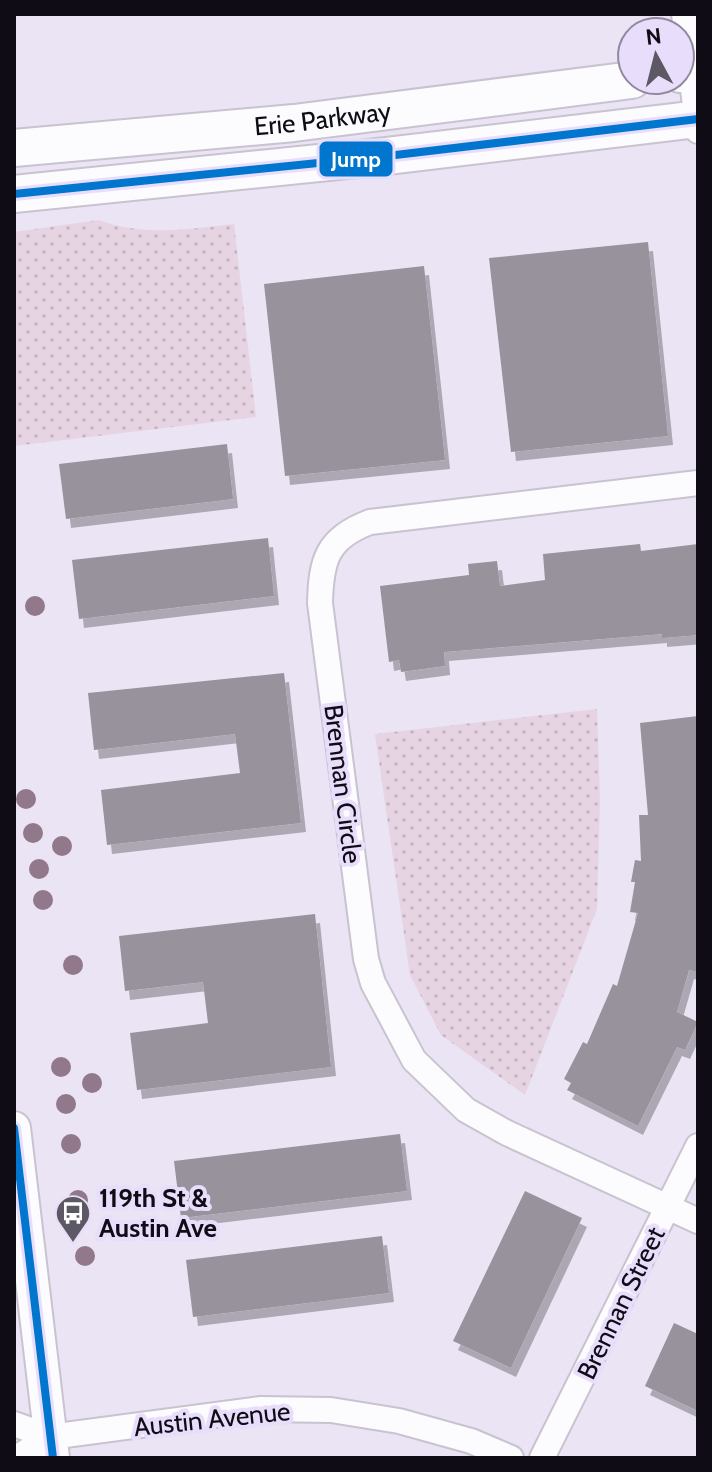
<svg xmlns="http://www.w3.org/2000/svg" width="712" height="1472" viewBox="0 0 712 1472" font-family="Cabin,sans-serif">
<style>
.park{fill:url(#park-dots)}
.building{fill:#98929d;filter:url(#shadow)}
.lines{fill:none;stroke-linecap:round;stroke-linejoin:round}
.minor-casing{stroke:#c8c3cf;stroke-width:28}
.tertiary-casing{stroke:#c8c3cf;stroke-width:36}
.secondary-casing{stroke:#c8c3cf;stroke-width:40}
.minor{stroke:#fcfbfd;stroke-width:24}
.tertiary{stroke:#fcfbfd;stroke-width:32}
.secondary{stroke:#fcfbfd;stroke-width:36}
.bus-1-casing{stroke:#e8ddfb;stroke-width:14}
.bus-1{stroke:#0076ce;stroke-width:8}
.tree{fill:#91788b}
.labels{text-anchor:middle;stroke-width:8;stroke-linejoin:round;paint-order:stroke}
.street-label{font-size:26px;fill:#100c16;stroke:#e8ddfb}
.poi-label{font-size:26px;font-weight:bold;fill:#100c16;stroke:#e8ddfb;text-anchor:start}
.line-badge{stroke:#e8ddfb;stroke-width:3}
.badge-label{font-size:22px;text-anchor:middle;font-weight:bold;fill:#fff}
</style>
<defs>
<pattern id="park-dots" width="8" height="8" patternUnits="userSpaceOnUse" patternTransform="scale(2)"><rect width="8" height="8" fill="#e7d4e2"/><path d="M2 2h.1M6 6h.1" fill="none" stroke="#c5b5c1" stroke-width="1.8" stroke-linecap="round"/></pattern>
<filter id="shadow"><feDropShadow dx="5" dy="9" stdDeviation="0" flood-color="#0004"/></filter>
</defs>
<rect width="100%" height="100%" fill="#eae4f4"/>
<g class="park">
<path d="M99 220C145 237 187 229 234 224L256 417 14 446V232Z"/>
<polygon points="597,709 600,802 597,909 525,1095 441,1035 410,975 375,734"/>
</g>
<g class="building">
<polygon points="648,242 668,436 511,452 489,258"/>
<polygon points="424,266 445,460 285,476 264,284"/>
<polygon points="227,444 233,499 66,519 59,464"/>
<polygon points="268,538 274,596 79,619 72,560"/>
<polygon points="640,544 641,551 698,544 698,635 662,638 662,634 444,652 445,666 401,672 399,660 389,662 380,586 469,575 468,564 497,561 500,586 545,580 543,554"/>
<polygon points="284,673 301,823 107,845 101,790 240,773 235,734 94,750 88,693"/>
<polygon points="698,716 698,972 689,970 677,1012 698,1022 685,1050 677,1047 638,1126 567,1090 571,1083 564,1079 583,1042 587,1044 613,984 617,986 638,913 630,912 635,882 631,882 635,860 641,861 639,815 648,815 640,723"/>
<polygon points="315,914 331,1067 137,1090 130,1033 208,1023 203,982 125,991 119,936"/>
<polygon points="400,1134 407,1191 181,1218 174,1161"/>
<polygon points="525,1191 582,1218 511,1368 453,1341"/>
<polygon points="382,1236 389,1293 193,1317 186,1260"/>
<polygon points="674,1323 698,1334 698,1411 645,1386"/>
</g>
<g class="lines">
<g class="minor-casing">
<g id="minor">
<polyline points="684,14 698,131"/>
<path d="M698 483 370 522C327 538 321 560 320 603L366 959 373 983 414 1060 466 1110 507 1133 698 1221"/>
<polyline points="14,1424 50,1437"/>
<polyline points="16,1458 50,1437 261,1409 331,1410 399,1421 471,1441 511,1458"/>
<polyline points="542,1458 698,1146"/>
</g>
</g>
<g class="tertiary-casing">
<polyline id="tertiary" points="14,1128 53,1458"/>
</g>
<g class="secondary-casing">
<g id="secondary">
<polyline points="680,74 698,71"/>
<path id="s1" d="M14 148 294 123 632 80"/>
<polyline points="14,194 387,156 698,119"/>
</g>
</g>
<use href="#minor" class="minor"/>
<use href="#tertiary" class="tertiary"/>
<use href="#secondary" class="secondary"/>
<g class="bus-1-casing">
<g id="bus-1">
<polyline points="14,194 387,156 698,119"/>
<polyline points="14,1128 53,1458"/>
</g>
</g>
<use href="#bus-1" class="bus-1"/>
</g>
<g class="tree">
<circle cx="35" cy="606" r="10"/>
<circle cx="26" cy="799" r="10"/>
<circle cx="33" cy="833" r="10"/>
<circle cx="62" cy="846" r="10"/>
<circle cx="39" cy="869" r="10"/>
<circle cx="43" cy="900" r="10"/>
<circle cx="73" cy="965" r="10"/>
<circle cx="61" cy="1067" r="10"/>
<circle cx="92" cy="1083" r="10"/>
<circle cx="66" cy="1104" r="10"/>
<circle cx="71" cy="1144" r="10"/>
<circle cx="78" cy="1200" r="10"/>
<circle cx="85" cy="1256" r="10"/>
</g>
<defs>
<g id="bus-pin" transform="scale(1.8)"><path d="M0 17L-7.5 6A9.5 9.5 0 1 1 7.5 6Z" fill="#5c5864" stroke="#e8ddfb"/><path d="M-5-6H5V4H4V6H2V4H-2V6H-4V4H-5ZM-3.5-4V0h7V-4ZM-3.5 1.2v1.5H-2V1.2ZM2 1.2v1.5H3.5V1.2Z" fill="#fff"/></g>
</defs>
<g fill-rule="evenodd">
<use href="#bus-pin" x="73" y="1213"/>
</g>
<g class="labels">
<g class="street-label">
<text dy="9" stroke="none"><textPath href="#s1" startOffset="310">Erie Parkway</textPath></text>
<text transform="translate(343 784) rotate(83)" y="9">Brennan Circle</text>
<text transform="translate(621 1303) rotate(-64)" y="9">Brennan Street</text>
<text transform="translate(212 1419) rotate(-6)" y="9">Austin Avenue</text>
</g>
<g class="poi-label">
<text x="99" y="1207">119th St &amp;<tspan x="99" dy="30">Austin Ave</tspan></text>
</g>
</g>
<rect class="line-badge" x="318" y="140" width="76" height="38" rx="8" fill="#0076ce"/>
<g class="badge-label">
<text x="356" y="167">Jump</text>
</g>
<rect width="712" height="1472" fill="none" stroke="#100c16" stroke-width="32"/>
<g transform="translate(656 56) rotate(353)"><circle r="38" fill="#e8ddfb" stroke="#92899f" stroke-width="2"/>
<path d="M0-6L14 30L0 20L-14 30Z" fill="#5c5864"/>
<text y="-12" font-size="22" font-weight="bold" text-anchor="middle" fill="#100c16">N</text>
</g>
</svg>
